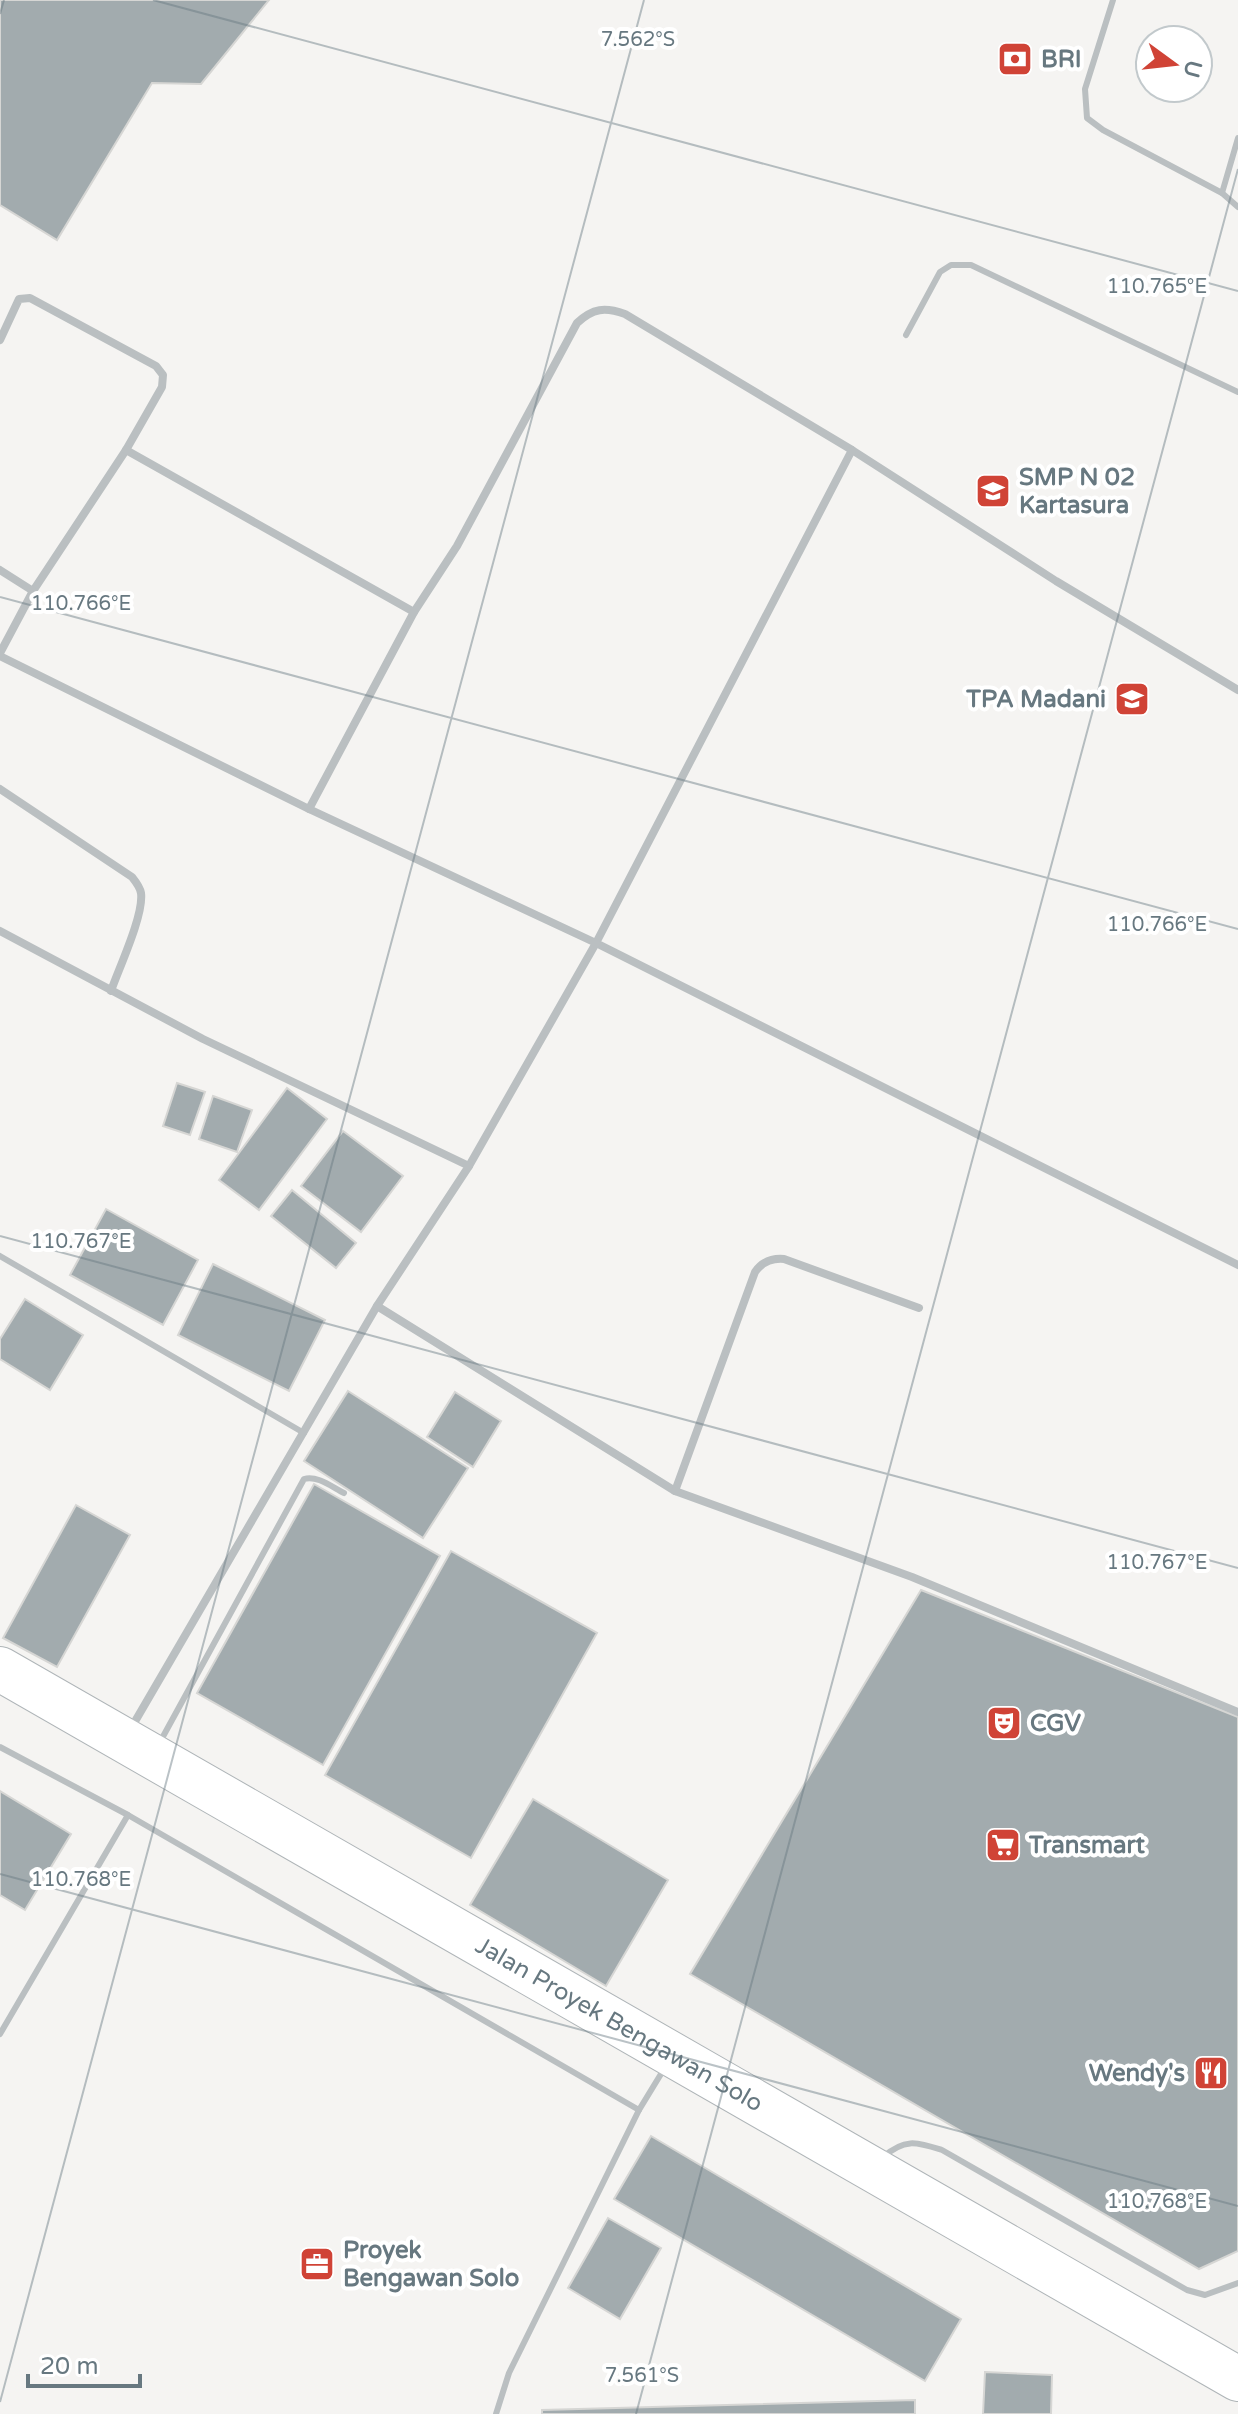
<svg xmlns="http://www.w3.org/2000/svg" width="1238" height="2414" viewBox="0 0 1238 2414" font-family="'Varela Round',sans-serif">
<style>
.building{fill:#a2abae;stroke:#d6d6d4;stroke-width:2}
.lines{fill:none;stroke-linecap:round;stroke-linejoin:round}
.secondary-casing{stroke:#afb5b8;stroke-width:46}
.lane{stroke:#babfc1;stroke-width:6}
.street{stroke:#babfc1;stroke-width:8}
.secondary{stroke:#fff;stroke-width:44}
.ticks{fill:none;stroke:#677880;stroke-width:2;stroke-opacity:0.45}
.labels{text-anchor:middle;stroke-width:8;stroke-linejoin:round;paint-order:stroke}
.poi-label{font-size:24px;font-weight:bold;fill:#677880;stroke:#fff;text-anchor:start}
.street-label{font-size:24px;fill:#677880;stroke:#fff}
.ticks-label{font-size:20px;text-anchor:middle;fill:#677880;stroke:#fff;stroke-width:8;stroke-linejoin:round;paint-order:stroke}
</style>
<rect width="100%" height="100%" fill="#f5f4f2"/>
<g class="building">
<polygon points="0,0 269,0 201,84 152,83 57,240 0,205"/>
<polygon points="177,1083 205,1092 190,1135 163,1126"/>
<polygon points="287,1088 327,1119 259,1210 219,1180"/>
<polygon points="213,1096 252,1110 237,1152 199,1139"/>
<polygon points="343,1131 403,1176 361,1232 301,1186"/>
<polygon points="292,1190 356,1243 336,1268 271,1216"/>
<polygon points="106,1209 198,1260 163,1325 70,1275"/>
<polygon points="213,1264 325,1320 289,1391 178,1335"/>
<polygon points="25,1299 83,1335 50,1390 0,1359 0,1339"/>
<polygon points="348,1391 468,1468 423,1538 304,1461"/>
<polygon points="455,1392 501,1421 473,1467 427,1437"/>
<polygon points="314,1484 440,1556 323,1765 197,1693"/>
<polygon points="76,1505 130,1535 57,1667 3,1638"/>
<polygon points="451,1551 597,1633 471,1858 325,1775"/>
<polygon points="921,1590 1238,1717 1238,2251 1199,2269 690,1974"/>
<polygon points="0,1791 71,1834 25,1910 0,1895"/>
<polygon points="533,1799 668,1880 606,1986 470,1905"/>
<polygon points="651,2136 961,2319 925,2381 614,2199"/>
<polygon points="608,2218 661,2248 620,2319 568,2288"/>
<polygon points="985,2372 1052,2375 1051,2414 983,2414"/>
<polygon points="915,2400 915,2414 542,2414 542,2410"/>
</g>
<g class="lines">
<g class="secondary-casing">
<g id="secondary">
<path id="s1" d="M0 1669 1238 2379"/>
</g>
</g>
<g class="lane">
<polyline points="1113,0 1085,89 1087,118 1103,130 1222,193 1238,207"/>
<polyline points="1222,193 1238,138"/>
<polyline points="906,335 940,272 951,265 971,265 1238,392"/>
<polyline points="0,1256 304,1433"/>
<path d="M160 1742 304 1479C317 1475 332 1487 344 1493"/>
<polyline points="0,1747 128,1815 639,2110"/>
<polyline points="0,2034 128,1815"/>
<path d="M883 2157C905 2138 916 2142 942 2150L1187 2290 1205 2295 1238 2283"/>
<polyline points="496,2414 509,2373 639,2110 664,2069"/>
</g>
<g class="street">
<polyline points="0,340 19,299 30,298 156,366 163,375 162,387 126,450 33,591 0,653"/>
<path d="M126 450 414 612 457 546 577 323C593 308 605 307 625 314L852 450 1056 581 1238 690"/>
<polyline points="852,450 596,943 1238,1265"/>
<polyline points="0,570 33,591"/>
<polyline points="0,656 309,809 596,943 469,1166"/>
<path d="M0 789 132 877C136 882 140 887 141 893 144 915 119 968 111 991"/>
<polyline points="309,809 414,612"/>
<polyline points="0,931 203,1039 469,1166 377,1306 130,1730"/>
<path d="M377 1306 675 1491 755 1272C762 1262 772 1258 784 1259L919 1308"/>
<polyline points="675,1491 912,1577 1238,1712"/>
</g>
<use href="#secondary" class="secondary"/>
</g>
<path class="ticks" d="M153 0 1238 291M0 14 4 0M0 597 1238 929M0 1236 1238 1568M0 1874 1238 2206M0 2402 644 0M636 2414 1238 169"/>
<defs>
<g id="bank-square" transform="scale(1.8)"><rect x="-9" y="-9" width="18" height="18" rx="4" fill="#d04336" stroke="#fff"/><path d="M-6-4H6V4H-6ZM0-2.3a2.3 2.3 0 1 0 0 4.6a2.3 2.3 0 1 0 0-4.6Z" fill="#fff"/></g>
<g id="school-square" transform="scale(1.8)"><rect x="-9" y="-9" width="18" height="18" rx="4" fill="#d04336" stroke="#fff"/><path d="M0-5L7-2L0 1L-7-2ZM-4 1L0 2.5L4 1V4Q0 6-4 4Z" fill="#fff"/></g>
<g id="theatre-square" transform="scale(1.8)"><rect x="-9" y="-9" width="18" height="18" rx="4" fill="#d04336" stroke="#fff"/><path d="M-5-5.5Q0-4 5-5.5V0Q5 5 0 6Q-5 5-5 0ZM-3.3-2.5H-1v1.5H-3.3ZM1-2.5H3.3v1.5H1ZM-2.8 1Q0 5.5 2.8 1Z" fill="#fff"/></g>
<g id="supermarket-square" transform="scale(1.8)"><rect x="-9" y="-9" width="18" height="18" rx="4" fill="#d04336" stroke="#fff"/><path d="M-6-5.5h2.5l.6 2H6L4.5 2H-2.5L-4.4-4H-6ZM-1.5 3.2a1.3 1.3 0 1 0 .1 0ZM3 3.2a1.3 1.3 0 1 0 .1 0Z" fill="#fff"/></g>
<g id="restaurant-square" transform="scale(1.8)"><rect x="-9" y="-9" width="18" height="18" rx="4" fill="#d04336" stroke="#fff"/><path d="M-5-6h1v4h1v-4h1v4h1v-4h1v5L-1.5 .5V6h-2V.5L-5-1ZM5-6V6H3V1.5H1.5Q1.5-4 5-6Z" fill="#fff"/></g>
<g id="office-square" transform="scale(1.8)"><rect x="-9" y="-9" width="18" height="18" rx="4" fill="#d04336" stroke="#fff"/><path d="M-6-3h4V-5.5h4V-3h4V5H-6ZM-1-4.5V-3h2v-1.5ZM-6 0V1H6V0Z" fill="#fff"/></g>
</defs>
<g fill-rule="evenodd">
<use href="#bank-square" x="1015" y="59"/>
<use href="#school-square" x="993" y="491"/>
<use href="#school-square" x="1132" y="699"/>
<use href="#theatre-square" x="1004" y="1723"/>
<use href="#supermarket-square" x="1003" y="1845"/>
<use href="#restaurant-square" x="1211" y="2073"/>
<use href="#office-square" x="317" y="2264"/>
</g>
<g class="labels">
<g class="poi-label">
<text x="1041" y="67">BRI</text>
<text x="1019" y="485">SMP N 02<tspan x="1019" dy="28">Kartasura</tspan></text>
<text x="1106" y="707" text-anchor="end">TPA Madani</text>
<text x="1030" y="1731">CGV</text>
<text x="1029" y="1853">Transmart</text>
<text x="1185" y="2081" text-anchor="end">Wendy's</text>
<text x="343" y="2258">Proyek<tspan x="343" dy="28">Bengawan Solo</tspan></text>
</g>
<g class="street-label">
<text dy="8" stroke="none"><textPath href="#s1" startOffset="714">Jalan Proyek Bengawan Solo</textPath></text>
</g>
</g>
<g class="ticks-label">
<text x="638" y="46">7.562°S</text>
<text x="1157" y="293">110.765°E</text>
<text x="81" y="610">110.766°E</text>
<text x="1157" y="931">110.766°E</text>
<text x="81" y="1248">110.767°E</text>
<text x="1157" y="1569">110.767°E</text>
<text x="81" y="1886">110.768°E</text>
<text x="1157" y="2208">110.768°E</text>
<text x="642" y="2382">7.561°S</text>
</g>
<g transform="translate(1174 64) rotate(105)"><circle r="38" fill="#ffffff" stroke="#c2c9cc" stroke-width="2"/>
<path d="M0-6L14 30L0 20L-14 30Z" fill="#d04336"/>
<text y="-12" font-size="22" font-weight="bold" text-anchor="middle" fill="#677880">U</text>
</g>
<path d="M28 2374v12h112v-12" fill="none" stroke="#677880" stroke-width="4"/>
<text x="40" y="2374" font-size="24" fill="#677880" stroke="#ffffff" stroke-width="6" paint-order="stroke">20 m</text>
</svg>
